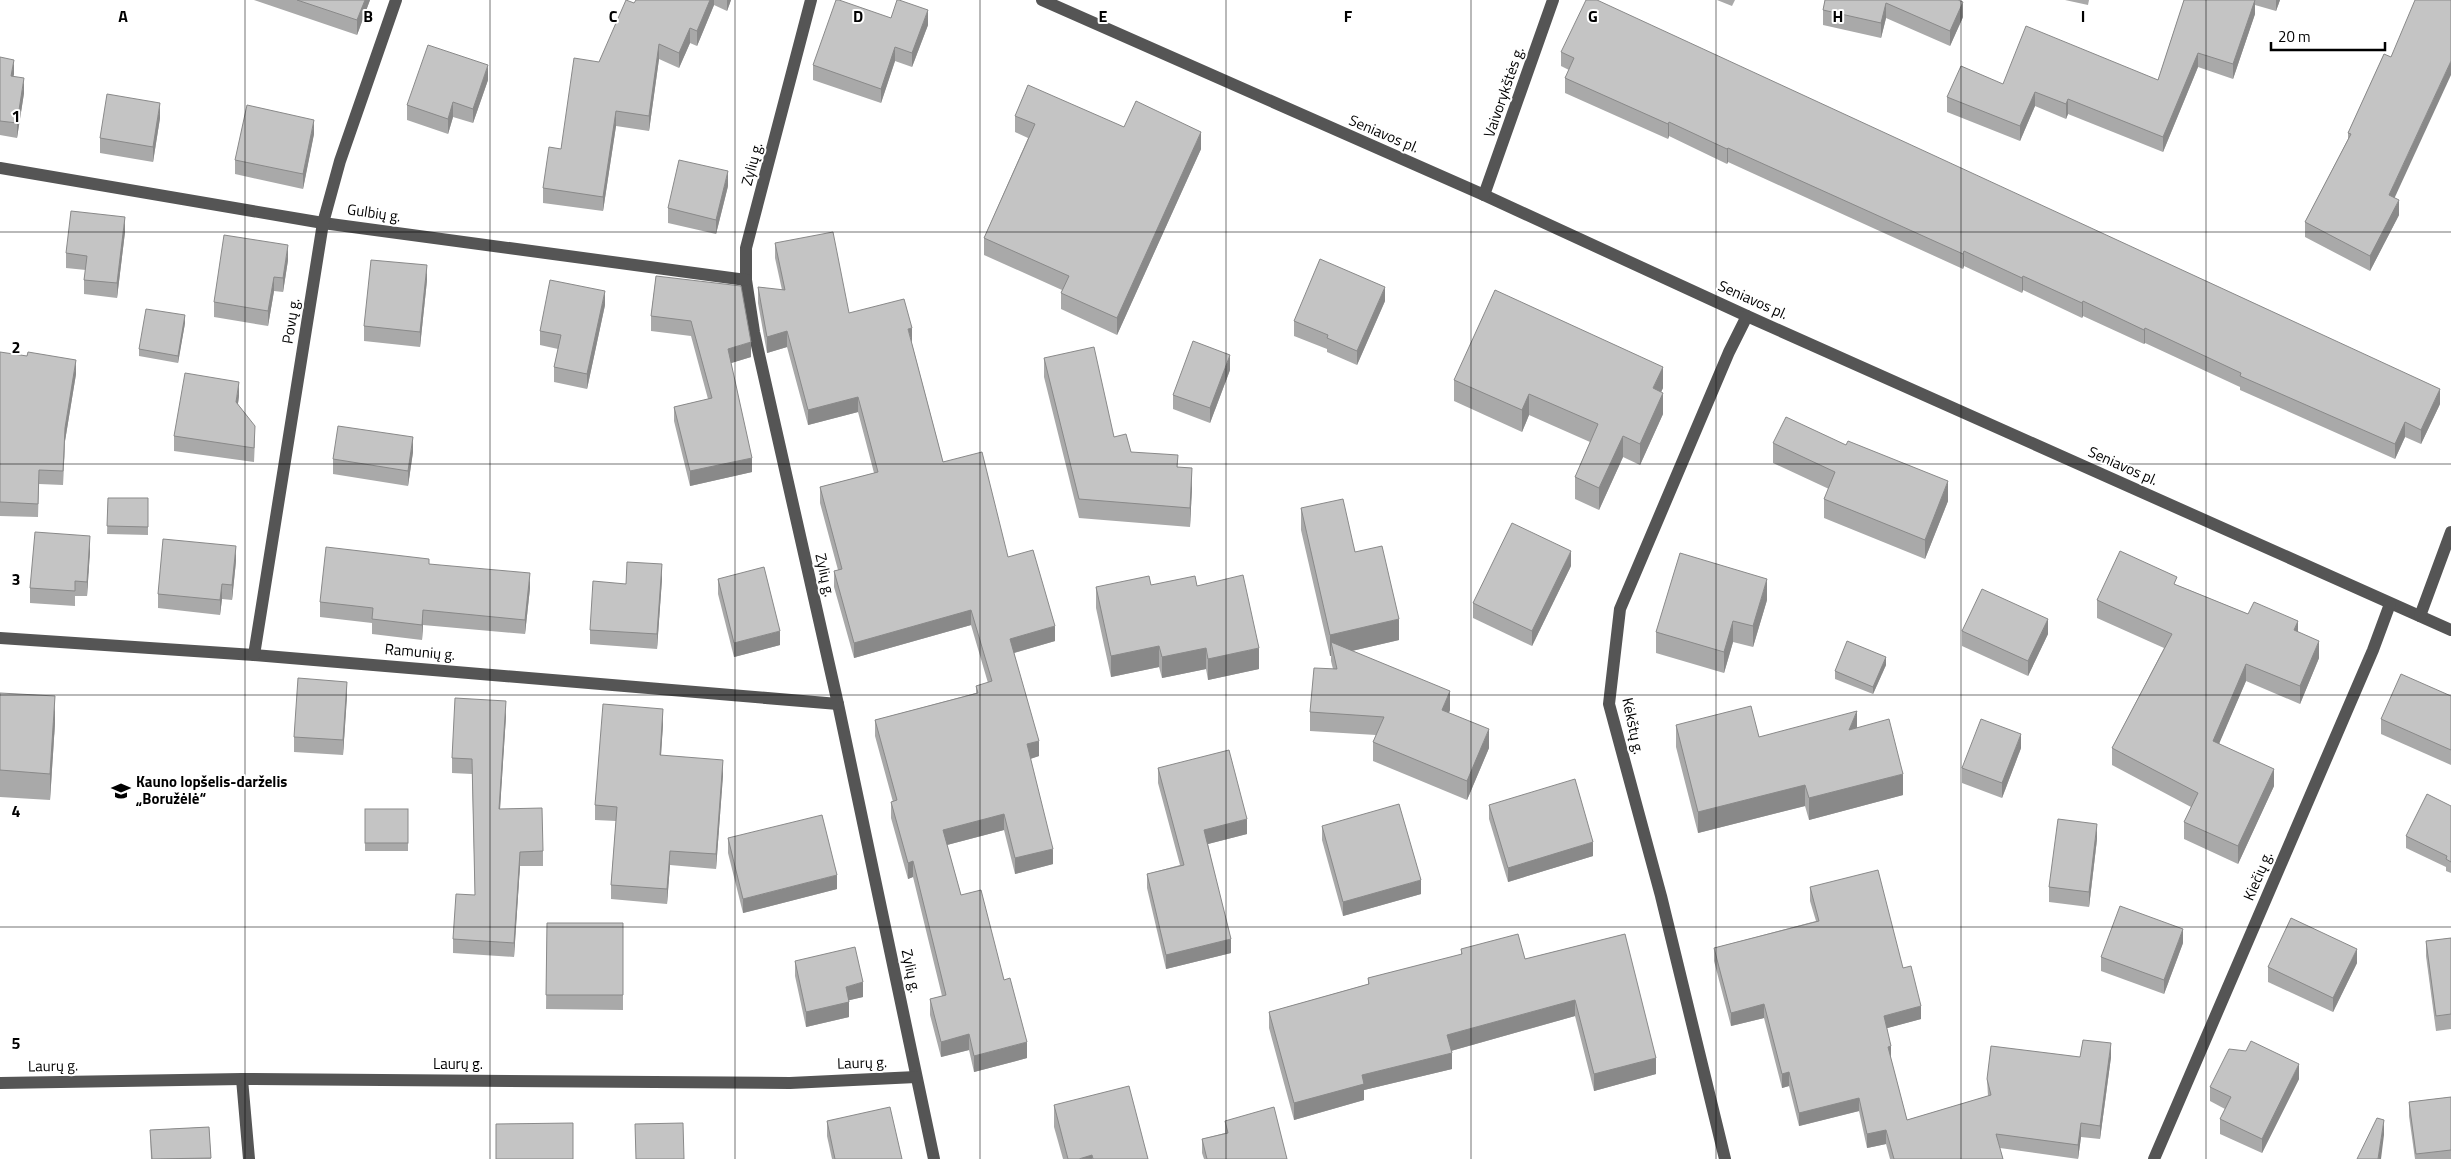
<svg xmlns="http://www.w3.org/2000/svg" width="2451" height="1159" viewBox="0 0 2451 1159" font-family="'Titillium Web',sans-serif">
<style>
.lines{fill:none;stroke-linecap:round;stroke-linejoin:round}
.minor{stroke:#555;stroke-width:12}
.wall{fill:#a9a9a9}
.shaded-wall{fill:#898989}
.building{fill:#c4c4c4;stroke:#898989}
.grid{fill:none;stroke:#000;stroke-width:1;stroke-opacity:0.55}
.labels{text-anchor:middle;stroke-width:4;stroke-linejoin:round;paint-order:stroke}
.street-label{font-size:15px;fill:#000;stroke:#fff}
.poi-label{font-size:15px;font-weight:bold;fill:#000;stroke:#fff;text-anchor:start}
.grid-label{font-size:16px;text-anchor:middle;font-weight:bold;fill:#000;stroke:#fff;stroke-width:4;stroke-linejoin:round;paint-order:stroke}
</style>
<rect width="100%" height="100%" fill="#fff"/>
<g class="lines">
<g class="minor">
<polyline points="811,0 746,248 746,280 754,332 838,704 934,1159"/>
<polyline points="1042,0 1484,195 1747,316 2451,630"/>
<polyline points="0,168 323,223 746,280"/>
<polyline points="1484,195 1553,0"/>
<polyline points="2420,616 2451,532"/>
<polyline points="0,638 254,655 838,704"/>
<polyline points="254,655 323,223 340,161 396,0"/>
<polyline points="242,1079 249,1159"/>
<polyline points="0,1083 242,1079 790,1083 916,1077"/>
<polyline points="1725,1159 1661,896 1609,704 1620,609 1729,352 1747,316"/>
<polyline points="2154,1159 2373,650 2390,604"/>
</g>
</g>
<g class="wall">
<polygon points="254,0 370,0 357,35"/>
<polygon points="636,0 731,0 727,11 714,5 697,46 690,43 679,68 659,59 649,131 616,126 603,211 543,203 543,188 561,149 599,62"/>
<polygon points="1717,0 1735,0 1732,6"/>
<polygon points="1825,0 1958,0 1963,17 1950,46 1886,18 1881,38 1823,25 1823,10"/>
<polygon points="2065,0 2089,0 2088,5"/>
<polygon points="2184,0 2280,0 2276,11 2255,5 2255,14 2233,79 2198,67 2163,152 2068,114 2066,119 2035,106 2020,141 1947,112 1947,97 2003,84 2158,80"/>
<polygon points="891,18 928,25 912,67 895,61 881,103 813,80 813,65"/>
<polygon points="1561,52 2440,404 2421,444 2405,437 2395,459 2240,390 2240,387 2145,343 2144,344 2083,316 2082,318 2023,290 2022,293 1964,266 1963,269 1728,162 1727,164 1669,136 1668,139 1565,93 1565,78 1569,70 1561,66"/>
<polygon points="2384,54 2394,198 2399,215 2370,271 2305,237 2305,222 2348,139 2348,133"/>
<polygon points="0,57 14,74 13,76 24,93 17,138 0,135"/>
<polygon points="488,80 473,123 453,117 448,134 407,120 407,105"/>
<polygon points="1015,116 1124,127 1201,149 1117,335 1061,309 1061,293 1062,290 984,255 984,238 1028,138 1015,132"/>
<polygon points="160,118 153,162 100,153 100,138"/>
<polygon points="314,134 303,189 235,174 235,160"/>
<polygon points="728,186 716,234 668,223 668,208"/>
<polygon points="125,232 117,298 84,294 84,280 86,270 66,268 66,253"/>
<polygon points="775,243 849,313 912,344 943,462 1008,557 1055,641 1014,653 1039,756 1030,759 1053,864 1015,874 1004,830 947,845 961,895 1004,980 1027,1058 974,1072 969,1050 941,1057 930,1015 930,999 942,996 913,877 908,879 891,818 891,802 893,802 875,736 875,720 976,693 976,686 988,683 971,625 854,658 834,587 834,571 838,570 820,503 820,487 874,473 858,412 808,425 787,347 767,353 758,303 758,287 782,290 775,258"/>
<polygon points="288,260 283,292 274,291 268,326 214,317 214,302"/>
<polygon points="656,276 751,357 731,363 752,472 690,486 674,421 674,407 708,399 691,336 651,331 651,316"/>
<polygon points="427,280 420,347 364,341 364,326"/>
<polygon points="1385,301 1357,365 1327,352 1327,349 1294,336 1294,321"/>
<polygon points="605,305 587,389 554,382 554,367 558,349 540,345 540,331"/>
<polygon points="185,323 178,363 139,356 139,349"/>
<polygon points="0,352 76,374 65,441 63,485 39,484 38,517 0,516"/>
<polygon points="1044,358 1114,437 1131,452 1178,467 1192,488 1190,527 1079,518 1044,377"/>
<polygon points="1230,370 1210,423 1173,409 1173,395"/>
<polygon points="1454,380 1663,388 1661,392 1663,414 1640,465 1623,457 1599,510 1575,499 1575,477 1590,442 1529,415 1522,432 1454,401"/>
<polygon points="239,396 238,404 255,440 254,462 174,451 174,436"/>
<polygon points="1773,443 1948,501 1925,559 1824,518 1824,499 1829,489 1773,463"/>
<polygon points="413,452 408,486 333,474 333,459"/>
<polygon points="108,498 148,498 148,535 107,534"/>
<polygon points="1301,508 1355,552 1399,640 1352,651 1450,710 1449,713 1489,748 1467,800 1373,761 1373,742 1376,735 1310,731 1310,712 1333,669 1331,661 1331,656 1330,656 1301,530"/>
<polygon points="90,551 87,596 75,596 75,606 30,603 30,588"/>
<polygon points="236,561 232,600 222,599 220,615 158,608 158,594"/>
<polygon points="429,564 530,588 525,634 423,625 422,640 372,634 372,623 320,617 320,602"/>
<polygon points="1571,566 1532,646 1473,618 1473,603"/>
<polygon points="662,579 657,649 590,644 590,630 626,584"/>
<polygon points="718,579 780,645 734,657 718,594"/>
<polygon points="1151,585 1197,586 1259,669 1208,680 1206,669 1162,678 1159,667 1111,677 1096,608 1096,587"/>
<polygon points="2177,585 2248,614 2298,632 2319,658 2300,704 2246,681 2219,743 2274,786 2238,864 2184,839 2184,822 2191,807 2112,765 2112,748 2164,648 2097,618 2097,600"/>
<polygon points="1767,600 1753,647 1733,642 1724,673 1656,653 1656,632"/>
<polygon points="1962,631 2048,634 2028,676 1962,646"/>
<polygon points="1886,665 1873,694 1835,679 1835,671"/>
<polygon points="0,693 55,723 50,800 0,797"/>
<polygon points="347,696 343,755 294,752 294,737"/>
<polygon points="2451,696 2451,765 2381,734 2381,719"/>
<polygon points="506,716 500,809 543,851 543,866 520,866 514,957 453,953 453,939 475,895 472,774 452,773 452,758"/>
<polygon points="663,724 661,755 723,775 716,869 670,865 667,904 611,899 611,885 616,821 595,820 595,805"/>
<polygon points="1676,725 1759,737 1857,728 1903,795 1809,820 1805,806 1698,833 1676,747"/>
<polygon points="2021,748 2002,798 1962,783 1962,768"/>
<polygon points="1158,768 1247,834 1208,844 1231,953 1166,969 1147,888 1147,874 1180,865 1158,783"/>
<polygon points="1489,805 1593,856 1508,882 1489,819"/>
<polygon points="2451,806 2451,873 2446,871 2446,867 2406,848 2406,836"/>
<rect x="365" y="809" width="43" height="42"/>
<polygon points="1322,826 1421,894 1343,916 1322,840"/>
<polygon points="728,838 837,889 743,913 728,853"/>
<polygon points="2097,839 2089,907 2049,902 2049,887"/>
<polygon points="1810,887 1903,968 1921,1019 1887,1028 1891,1059 1907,1120 1988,1096 1987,1079 2080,1057 2111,1057 2100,1139 2081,1137 2078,1159 2000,1148 2003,1159 1890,1159 1886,1144 1867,1148 1859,1111 1799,1126 1789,1086 1782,1088 1764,1018 1731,1026 1714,961 1714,948 1816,921 1810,901"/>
<polygon points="547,923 623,923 623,1010 546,1009"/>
<polygon points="1625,934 1656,1074 1594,1091 1575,1016 1451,1051 1452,1069 1364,1090 1364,1100 1294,1120 1269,1028 1269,1012 1368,984 1368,978 1461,955 1461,949 1525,959"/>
<polygon points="2451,938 2451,1029 2436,1031 2426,956 2426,941"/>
<polygon points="2183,943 2164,994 2101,971 2101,957"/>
<polygon points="795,961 863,997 849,1000 849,1017 806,1027 795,976"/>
<polygon points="2357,963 2333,1012 2268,982 2268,967"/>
<polygon points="2299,1079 2262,1153 2220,1134 2220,1119 2225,1109 2210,1101 2210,1087"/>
<polygon points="2451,1097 2451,1159 2415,1159 2409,1116 2409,1102"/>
<polygon points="1054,1105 1148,1159 1063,1159 1054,1127"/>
<polygon points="827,1121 902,1159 832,1159 827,1136"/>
<polygon points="1225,1121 1287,1159 1204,1159 1202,1153 1202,1139 1225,1133"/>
<polygon points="209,1127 211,1159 151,1159 150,1130"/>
</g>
<g class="shaded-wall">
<polygon points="365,0 370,0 357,35 357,20"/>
<polygon points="710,0 714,0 714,5 697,46 697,31"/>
<polygon points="727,0 731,0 727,11"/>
<polygon points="2255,0 2255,14 2233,79 2233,64"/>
<polygon points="2276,0 2280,0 2276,11"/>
<polygon points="1963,2 1963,17 1950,46 1950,31"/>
<polygon points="1886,3 1886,18 1881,38 1881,23"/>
<polygon points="928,10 928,25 912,67 912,53"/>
<polygon points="690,28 690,43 679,68 679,53"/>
<polygon points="659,44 659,59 649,131 649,116"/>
<polygon points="895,47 895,61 881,103 881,89"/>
<polygon points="2198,53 2198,67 2163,152 2163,137"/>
<polygon points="14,60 14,74 11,91 11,76"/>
<polygon points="2451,61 2451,75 2389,210 2389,195"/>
<polygon points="488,65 488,80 473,123 473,109"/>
<polygon points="24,78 24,93 17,138 17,123"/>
<polygon points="2035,92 2035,106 2020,141 2020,126"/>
<polygon points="2068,99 2068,114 2066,119 2066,104"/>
<polygon points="453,102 453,117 448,134 448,119"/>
<polygon points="160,103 160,118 153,162 153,147"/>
<polygon points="616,111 616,126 603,211 603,197"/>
<polygon points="314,120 314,134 303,189 303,174"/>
<polygon points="1669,122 1669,136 1668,139 1668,124"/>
<polygon points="1201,132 1201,149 1117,335 1117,318"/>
<polygon points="1728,148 1728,162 1727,164 1727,149"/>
<polygon points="728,171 728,186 716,234 716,220"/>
<polygon points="2399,200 2399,215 2370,271 2370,256"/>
<polygon points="125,217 125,232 117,298 117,283"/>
<polygon points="288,245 288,260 283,292 283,278"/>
<polygon points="1964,251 1964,266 1963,269 1963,254"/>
<polygon points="427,265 427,280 420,347 420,332"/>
<polygon points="2023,276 2023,290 2022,293 2022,278"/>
<polygon points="274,277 274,291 268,326 268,311"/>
<polygon points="1385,287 1385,301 1357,365 1357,351"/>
<polygon points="605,291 605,305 587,389 587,374"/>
<polygon points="2083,301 2083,316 2082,318 2082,303"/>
<polygon points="185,315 185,323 178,363 178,356"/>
<polygon points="912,328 912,344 908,329"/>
<polygon points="2145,328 2145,343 2144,344 2144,330"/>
<polygon points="787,331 787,347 767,353 767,337"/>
<polygon points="751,342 751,357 728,364 728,349"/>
<polygon points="1230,355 1230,370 1210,423 1210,408"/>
<polygon points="76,360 76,374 65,441 63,485 65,428"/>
<polygon points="1663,367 1663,388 1653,409 1653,388"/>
<polygon points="239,382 239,396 236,417 236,402"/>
<polygon points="2440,389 2440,404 2421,444 2421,430"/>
<polygon points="1663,393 1663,414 1640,465 1640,444"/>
<polygon points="1529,394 1529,415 1522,432 1522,410"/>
<polygon points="858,397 858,412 808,425 808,410"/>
<polygon points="2405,422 2405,437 2395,459 2395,444"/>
<polygon points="1623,436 1623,457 1599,510 1599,488"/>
<polygon points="413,437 413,452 408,486 408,471"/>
<polygon points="752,458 752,472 690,486 690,471"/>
<polygon points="1192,468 1192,488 1190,527 1190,508"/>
<polygon points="1948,481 1948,501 1925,559 1925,540"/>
<polygon points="90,536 90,551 87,596 87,582"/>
<polygon points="236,546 236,561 232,600 232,585"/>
<polygon points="1571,551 1571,566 1532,646 1532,631"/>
<polygon points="662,564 662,579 657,649 657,634"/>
<polygon points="530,573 530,588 525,634 525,620"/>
<polygon points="1767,579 1767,600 1753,647 1753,626"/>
<polygon points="222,584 222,599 220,615 220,600"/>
<polygon points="423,610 423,625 422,640 422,625"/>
<polygon points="971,610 971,625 854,658 854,643"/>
<polygon points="1399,619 1399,640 1334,655 1331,642 1331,656 1330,656 1330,635"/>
<polygon points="2048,619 2048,634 2028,676 2028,661"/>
<polygon points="1733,621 1733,642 1724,673 1724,652"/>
<polygon points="2298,621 2298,638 2294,630"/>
<polygon points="1055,626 1055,641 1010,654 1010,639"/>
<polygon points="780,631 780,645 734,657 734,643"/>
<polygon points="2319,641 2319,658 2300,704 2300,686"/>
<polygon points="1159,646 1159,667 1111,677 1111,656"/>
<polygon points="1206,648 1206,669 1162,678 1162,657"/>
<polygon points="1259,648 1259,669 1208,680 1208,659"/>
<polygon points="1886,657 1886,665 1873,694 1873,687"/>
<polygon points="2246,664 2246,681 2213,758 2213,741"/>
<polygon points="347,682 347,696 343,755 343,740"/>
<polygon points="1450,691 1450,710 1442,729 1442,710"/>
<polygon points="55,696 55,723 50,800 50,774"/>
<polygon points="506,701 506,716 499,824 499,809"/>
<polygon points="663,709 663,724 660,770 660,755"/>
<polygon points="1857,711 1857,732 1849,730"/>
<polygon points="1489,729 1489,748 1467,800 1467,781"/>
<polygon points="2021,734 2021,748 2002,798 2002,783"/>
<polygon points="1039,741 1039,756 1027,760 1027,744"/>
<polygon points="723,760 723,775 716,869 716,854"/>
<polygon points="2274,769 2274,786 2238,864 2238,846"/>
<polygon points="1903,774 1903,795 1809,820 1809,798"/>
<polygon points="1805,785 1805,806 1698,833 1698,812"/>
<polygon points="1004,814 1004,830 943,846 943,830"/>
<polygon points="1247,819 1247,834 1204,845 1204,830"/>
<polygon points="2097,824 2097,839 2089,907 2089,892"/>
<polygon points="1593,842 1593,856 1508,882 1508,868"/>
<polygon points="1053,849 1053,864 1015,874 1015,858"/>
<polygon points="670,851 670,865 667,904 667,889"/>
<polygon points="520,852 520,866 514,957 514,943"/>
<polygon points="913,861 913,877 908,879 908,863"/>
<polygon points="837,875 837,889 743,913 743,899"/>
<polygon points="1421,880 1421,894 1343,916 1343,902"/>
<polygon points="2183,929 2183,943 2164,994 2164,980"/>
<polygon points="1231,939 1231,953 1166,969 1166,955"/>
<polygon points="2357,949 2357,963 2333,1012 2333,998"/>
<polygon points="863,982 863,997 846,1001 846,987"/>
<polygon points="1575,1000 1575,1016 1447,1052 1447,1035"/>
<polygon points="849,1002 849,1017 806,1027 806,1012"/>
<polygon points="1764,1004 1764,1018 1731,1026 1731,1013"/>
<polygon points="1921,1006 1921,1019 1884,1029 1884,1016"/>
<polygon points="969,1034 969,1050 941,1057 941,1042"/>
<polygon points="1027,1042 1027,1058 974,1072 974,1056"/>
<polygon points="2111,1043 2111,1057 2100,1139 2100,1126"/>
<polygon points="1891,1046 1891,1060 1888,1047"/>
<polygon points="1452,1053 1452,1069 1364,1090 1364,1100 1294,1120 1294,1103 1362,1075"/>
<polygon points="1656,1058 1656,1074 1594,1091 1594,1074"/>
<polygon points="2299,1064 2299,1079 2262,1153 2262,1139"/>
<polygon points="1789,1072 1789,1086 1782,1088 1782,1074"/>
<polygon points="1859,1098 1859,1111 1799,1126 1799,1113"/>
<polygon points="2384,1120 2384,1135 2381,1159 2378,1159"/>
<polygon points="2081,1123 2081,1137 2078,1159 2078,1145"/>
<polygon points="1886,1130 1886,1144 1867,1148 1867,1134"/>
<polygon points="1092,1155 1092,1159 1079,1159"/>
</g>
<g class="building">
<polygon points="297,0 365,0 357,20"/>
<polygon points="626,0 634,3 636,0 710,0 697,31 690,28 679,53 659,44 649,116 616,111 603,197 543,188 549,147 561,149 574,58 599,62"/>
<polygon points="836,0 839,0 891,18 897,0 899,0 928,10 912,53 895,47 881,89 813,65"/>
<polygon points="1586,0 1597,0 2440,389 2421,430 2405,422 2395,444 2240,376 2241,373 2145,328 2144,330 2083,301 2082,303 2023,276 2022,278 1964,251 1963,254 1728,148 1727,149 1669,122 1668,124 1565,78 1574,58 1561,52"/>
<polygon points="1825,0 1958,0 1963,2 1950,31 1886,3 1881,23 1823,10"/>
<polygon points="2184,0 2255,0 2233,64 2198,53 2163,137 2068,99 2066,104 2035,92 2020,126 1947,97 1961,66 2003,84 2026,26 2158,80"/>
<polygon points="2415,0 2451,0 2451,61 2389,195 2399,200 2370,256 2305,222 2351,134 2348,133 2384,54 2391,57"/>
<polygon points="428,45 488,65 473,109 453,102 448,119 407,105"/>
<polygon points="0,57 14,60 11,76 24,78 17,123 0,121"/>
<polygon points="1028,85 1124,127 1136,101 1201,132 1117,318 1061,293 1069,276 984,238 1035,124 1015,116"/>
<polygon points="107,94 160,103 153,147 100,138"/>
<polygon points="247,105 314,120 303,174 235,160"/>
<polygon points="679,160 728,171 716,220 668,208"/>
<polygon points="71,211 125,217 117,283 84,280 87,256 66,253"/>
<polygon points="833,232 849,313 904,299 912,328 908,329 943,462 982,452 1008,557 1033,550 1055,626 1010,639 1039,741 1027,744 1053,849 1015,858 1004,814 943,830 961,895 981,890 1004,980 1010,978 1027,1042 974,1056 969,1034 941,1042 930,999 946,995 913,861 908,863 891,802 897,800 875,720 978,693 976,686 992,681 971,610 854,643 834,571 842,569 820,487 878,472 858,397 808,410 787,331 767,337 758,287 785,290 775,243"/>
<polygon points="224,235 288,245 283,278 274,277 268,311 214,302"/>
<polygon points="1320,259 1385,287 1357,351 1327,338 1328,335 1294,321"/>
<polygon points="371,260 427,265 420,332 364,326"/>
<polygon points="656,276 741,286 751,342 728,349 752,458 690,471 674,407 712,398 691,321 651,316"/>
<polygon points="550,280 605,291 587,374 554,367 561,335 540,331"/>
<polygon points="1495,290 1663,367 1653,388 1663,393 1640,444 1623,436 1599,488 1575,477 1598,424 1529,394 1522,410 1454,380"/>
<polygon points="146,309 185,315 178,356 139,349"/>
<polygon points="1193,341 1230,355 1210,408 1173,395"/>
<polygon points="1094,347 1114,437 1126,434 1131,452 1178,455 1177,467 1192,468 1190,508 1079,499 1044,358"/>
<polygon points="0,352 27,356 28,352 76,360 65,428 63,471 39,470 38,504 0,502"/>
<polygon points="185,373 239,382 236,402 255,426 254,448 174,436"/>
<polygon points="1786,417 1846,445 1848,441 1948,481 1925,540 1824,499 1835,472 1773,443"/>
<polygon points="338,426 413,437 408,471 333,459"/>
<polygon points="108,498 148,498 148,527 107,526"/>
<polygon points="1343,499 1355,552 1382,546 1399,619 1330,635 1301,508"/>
<polygon points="1512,523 1571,551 1532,631 1473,603"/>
<polygon points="35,532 90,536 87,582 75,581 75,591 30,588"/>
<polygon points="163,539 236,546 232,585 222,584 220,600 158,594"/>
<polygon points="326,547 429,559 429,564 530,573 525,620 423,610 422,625 372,619 373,608 320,602"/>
<polygon points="2120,551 2177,577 2174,584 2248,614 2254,602 2298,621 2294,630 2319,641 2300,686 2246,664 2213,741 2274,769 2238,846 2184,822 2198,793 2112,748 2172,634 2097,600"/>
<polygon points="1680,553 1767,579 1753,626 1733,621 1724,652 1656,632"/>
<polygon points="627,562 662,564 657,634 590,630 593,581 626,584"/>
<polygon points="764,567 780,631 734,643 718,579"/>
<polygon points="1243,575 1259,648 1208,659 1206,648 1162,657 1159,646 1111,656 1096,587 1149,576 1151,585 1195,576 1197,586"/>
<polygon points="1982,589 2048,619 2028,661 1962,631"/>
<polygon points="1847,641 1886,657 1873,687 1835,671"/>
<polygon points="1331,642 1450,691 1442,710 1489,729 1467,781 1373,742 1384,717 1310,712 1314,668 1337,669"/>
<polygon points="2401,674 2451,696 2451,750 2381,719"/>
<polygon points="298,678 347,682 343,740 294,737"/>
<polygon points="0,693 55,696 50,774 0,770"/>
<polygon points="455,698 506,701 499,809 542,808 543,851 520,852 514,943 453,939 456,894 475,895 472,759 452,758"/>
<polygon points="603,704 663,709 660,755 723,760 716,854 670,851 667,889 611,885 617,807 595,805"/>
<polygon points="1751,706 1759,737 1857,711 1849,730 1889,719 1903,774 1809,798 1805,785 1698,812 1676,725"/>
<polygon points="1981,719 2021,734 2002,783 1962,768"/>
<polygon points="1229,750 1247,819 1204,830 1231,939 1166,955 1147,874 1184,865 1158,768"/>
<polygon points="1575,779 1593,842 1508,868 1489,805"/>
<polygon points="2427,794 2451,806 2451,862 2446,859 2447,856 2406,836"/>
<polygon points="1399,804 1421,880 1343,902 1322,826"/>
<rect x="365" y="809" width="43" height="34"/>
<polygon points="822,815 837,875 743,899 728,838"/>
<polygon points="2058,819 2097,824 2089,892 2049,887"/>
<polygon points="1878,870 1903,968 1911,966 1921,1006 1884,1016 1891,1046 1888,1047 1907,1120 1991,1095 1987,1079 1991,1046 2080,1057 2083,1040 2111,1043 2100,1126 2081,1123 2078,1145 1996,1134 2003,1159 1894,1159 1886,1130 1867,1134 1859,1098 1799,1113 1789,1072 1782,1074 1764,1004 1731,1013 1714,948 1819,921 1810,887"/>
<polygon points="2120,906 2183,929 2164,980 2101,957"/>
<polygon points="2291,918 2357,949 2333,998 2268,967"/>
<polygon points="547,923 623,923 623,995 546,995"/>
<polygon points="1518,934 1525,959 1625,934 1656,1058 1594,1074 1575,1000 1447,1035 1452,1053 1362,1075 1364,1084 1294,1103 1269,1012 1369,984 1368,978 1462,954 1461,949"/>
<polygon points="2451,938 2451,1014 2436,1016 2426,941"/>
<polygon points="855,947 863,982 846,987 849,1002 806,1012 795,961"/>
<polygon points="2251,1041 2299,1064 2262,1139 2220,1119 2231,1097 2210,1087 2229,1049 2246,1051"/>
<polygon points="1129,1086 1148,1159 1093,1159 1092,1155 1079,1159 1068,1159 1054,1105"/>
<polygon points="2451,1097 2451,1150 2416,1154 2409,1102"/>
<polygon points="890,1107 902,1159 835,1159 827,1121"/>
<polygon points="1274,1107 1287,1159 1207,1159 1202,1139 1228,1133 1225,1121"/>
<polygon points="2377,1118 2384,1120 2378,1159 2357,1159"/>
<polygon points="573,1123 573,1159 496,1159 496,1124"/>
<polygon points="683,1123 684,1159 636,1159 635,1124"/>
<polygon points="209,1127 211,1158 152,1159 150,1130"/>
</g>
<path class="grid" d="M245 0V1159M490 0V1159M735 0V1159M980 0V1159M1226 0V1159M1471 0V1159M1716 0V1159M1961 0V1159M2206 0V1159M0 232H2451M0 464H2451M0 695H2451M0 927H2451"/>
<defs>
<g id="school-bare" transform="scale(1.5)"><path d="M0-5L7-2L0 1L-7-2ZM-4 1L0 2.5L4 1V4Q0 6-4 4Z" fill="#000" stroke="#fff" stroke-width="2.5" paint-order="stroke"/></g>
</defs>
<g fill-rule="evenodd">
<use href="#school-bare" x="121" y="791"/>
</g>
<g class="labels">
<g class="street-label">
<text transform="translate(1504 92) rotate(-71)" y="5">Vaivorykštės g.</text>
<text transform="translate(1384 134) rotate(23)" y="5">Seniavos pl.</text>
<text transform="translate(752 164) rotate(-75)" y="5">Zylių g.</text>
<text transform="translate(374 213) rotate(8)" y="5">Gulbių g.</text>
<text transform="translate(1753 300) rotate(24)" y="5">Seniavos pl.</text>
<text transform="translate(291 321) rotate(-81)" y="5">Povų g.</text>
<text transform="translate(2123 466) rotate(24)" y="5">Seniavos pl.</text>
<text transform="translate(825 575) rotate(77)" y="5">Zylių g.</text>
<text transform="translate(420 652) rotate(5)" y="5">Ramunių g.</text>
<text transform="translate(1633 726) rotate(78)" y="5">Kėkštų g.</text>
<text transform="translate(2258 876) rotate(-67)" y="5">Kiečių g.</text>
<text transform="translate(911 971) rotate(78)" y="5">Zylių g.</text>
<text transform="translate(862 1063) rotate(-2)" y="5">Laurų g.</text>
<text x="458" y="1069">Laurų g.</text>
<text transform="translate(53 1066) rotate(-1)" y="5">Laurų g.</text>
</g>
<g class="poi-label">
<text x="136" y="787">Kauno lopšelis-darželis<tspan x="136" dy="17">„Boružėlė“</tspan></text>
</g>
</g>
<g class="grid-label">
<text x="123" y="22">A</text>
<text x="368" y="22">B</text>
<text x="613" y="22">C</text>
<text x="858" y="22">D</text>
<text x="1103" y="22">E</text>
<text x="1348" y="22">F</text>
<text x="1593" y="22">G</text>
<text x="1838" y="22">H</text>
<text x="2083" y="22">I</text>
<text x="16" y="122">1</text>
<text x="16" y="353">2</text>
<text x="16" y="585">3</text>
<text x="16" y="817">4</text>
<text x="16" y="1049">5</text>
</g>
<path d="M2271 42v8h114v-8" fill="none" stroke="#000000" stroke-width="2.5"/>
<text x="2278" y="42" font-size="15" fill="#000000" stroke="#ffffff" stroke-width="4" paint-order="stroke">20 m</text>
</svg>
